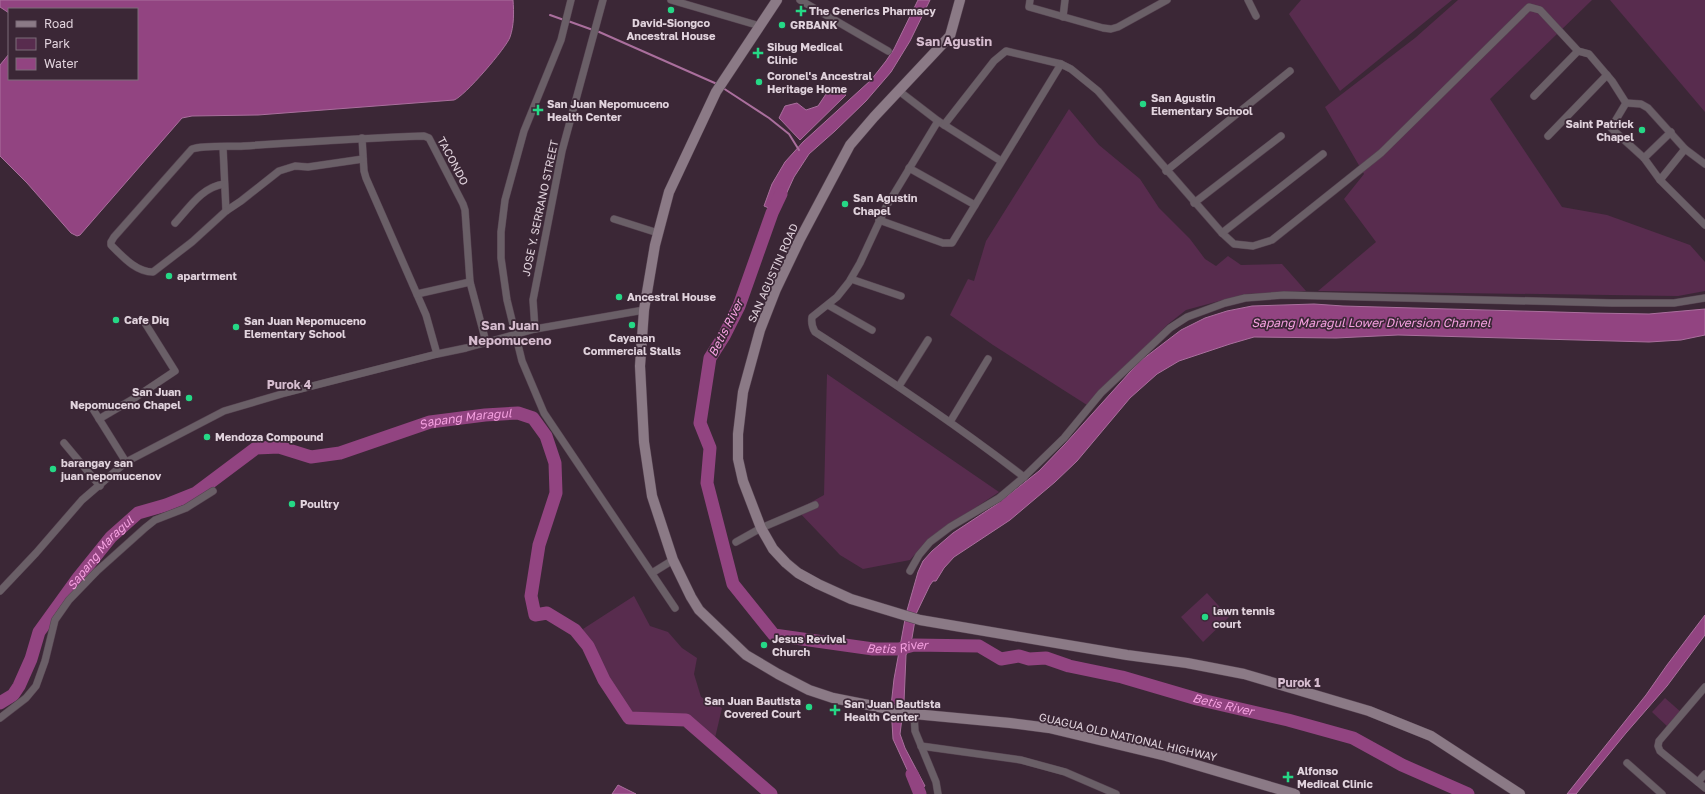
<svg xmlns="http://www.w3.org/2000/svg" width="1705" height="794" viewBox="0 0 1705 794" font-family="'Golos Text',sans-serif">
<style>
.green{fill:#582c4e}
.water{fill:#924481;stroke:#aa6f9d}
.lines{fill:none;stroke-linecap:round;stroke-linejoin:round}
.stream{stroke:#aa6f9d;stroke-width:2}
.river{stroke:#924481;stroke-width:13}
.street-casing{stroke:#564351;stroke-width:8}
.secondary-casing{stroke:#564351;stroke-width:11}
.street{stroke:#6a5f67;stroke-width:7}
.secondary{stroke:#8b7a86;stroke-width:10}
.poi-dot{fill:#25d886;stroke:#3b2736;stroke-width:1.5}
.labels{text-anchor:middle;stroke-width:3.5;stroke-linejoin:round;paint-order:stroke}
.poi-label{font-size:11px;font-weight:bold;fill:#e1d3dd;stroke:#3b2736;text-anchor:start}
.street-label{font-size:11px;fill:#e1d3dd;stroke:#3b2736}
.water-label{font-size:12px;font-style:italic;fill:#f5a0e0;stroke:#3b2736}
.neighbourhood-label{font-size:12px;font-weight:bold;fill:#d6bccf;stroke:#3b2736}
.quarter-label{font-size:13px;font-weight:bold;fill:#d6bccf;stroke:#3b2736}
</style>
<rect width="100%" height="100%" fill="#3b2736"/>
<g class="green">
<polygon points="1301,0 1452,0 1340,91 1289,14"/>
<polygon points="1458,0 1592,0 1490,99 1562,207 1607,215 1690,245 1705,262 1705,291 1678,296 1318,291 1376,242 1344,199 1364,174 1325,107 1415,38"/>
<polygon points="1610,0 1705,0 1705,112"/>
<polygon points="1069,109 1099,145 1140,179 1159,208 1190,239 1205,259 1216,266 1228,256 1241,265 1282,264 1306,291 1245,294 1186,310 1167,325 1087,405 993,345 950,315 968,279 974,281 986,241"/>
<polygon points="827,374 999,492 928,539 910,560 863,569 840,555 797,510 824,495"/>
<polygon points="1207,593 1229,617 1203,642 1181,617"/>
<polygon points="634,596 650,626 668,632 682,648 697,658 694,674 701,697 722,708 715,738 686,719 631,715 606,679 583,629"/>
<polygon points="1665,698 1682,713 1669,728 1652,712"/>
</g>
<g class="water">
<path d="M0 0H513C514 12 514 26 510 37 507 47 464 97 454 100L258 115 192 116 182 118 80 235 77 236 71 233 27 183 0 156V65L9 54V79H137V9H9V13L0 7Z"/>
<polygon points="918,0 930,0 910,41 891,72 866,101 835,131 809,154 794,177 778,212 764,206 772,184 785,162 803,142 871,80 886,61 894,49"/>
<polygon points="830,88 846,95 800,140 779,118 785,106 797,103 806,110 818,106"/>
<polygon points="1314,304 1343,306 1592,313 1649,314 1705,309 1705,335 1681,340 1649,342 1398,335 1336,338 1254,337 1230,344 1179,361 1157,374 1130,398 1077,461 1055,482 1010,520 954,557 944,568 936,581 933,581 930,585 916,614 911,644 906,655 904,702 900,734 905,748 925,786 914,793 910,776 893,739 891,706 894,679 906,614 918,572 923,561 932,551 953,533 997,504 1039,471 1065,444 1139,362 1181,330 1205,318 1227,311 1252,306"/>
<polygon points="1705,615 1705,635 1667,686 1626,733 1576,794 1567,794 1646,695 1667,665"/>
<polygon points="618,785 636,794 612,794"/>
</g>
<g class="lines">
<g class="stream">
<polyline points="550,15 564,20"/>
<polyline points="568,21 593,30"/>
<polyline points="597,31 717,84"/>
<polyline points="723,88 769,118 789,134 799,150"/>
</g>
<g class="river">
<path id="s1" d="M781 194 772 213 739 306 724 336 710 358 700 423 710 448 707 483 733 584 774 635 873 649H899L914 645 979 646 1001 659 1019 656 1029 659 1046 658 1069 666 1122 677 1197 699 1288 720 1353 738 1402 765 1468 794"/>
<path id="s2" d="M0 703 13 695 19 686 31 659 39 632 78 578 111 537 138 513 166 505 196 493 256 448 279 447 311 457 340 453 430 422 485 415 518 413 533 418 546 436 555 463 556 493 539 545 531 596 535 615 547 613 575 630 588 646 604 680 629 718 686 720 771 794"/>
<polyline points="912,774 920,794"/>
</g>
<g class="street-casing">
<g id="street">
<polyline points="571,0 561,40 524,131 505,200 501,232 501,258 507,300 522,361 544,413 675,608"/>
<polyline points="671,0 760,26"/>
<polyline points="800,0 888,51"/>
<polyline points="1030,0 1029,7 1103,28 1111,29 1118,27 1167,0"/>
<polyline points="1248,0 1256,16"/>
<polyline points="1063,17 1065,0"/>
<polyline points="899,91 938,121 1001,161"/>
<polyline points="1534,96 1578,51"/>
<polyline points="1626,103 1611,128 1644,158 1660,180 1705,225"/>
<polyline points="1626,103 1641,104 1648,108 1685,149 1705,164"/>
<path d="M938 121 886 207 860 263 849 282 837 297 812 317C811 323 812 327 815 332 887 378 957 425 1024 477"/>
<polyline points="944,125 994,61 1006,51 1061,64 1071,69 1098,91 1222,233 1234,244 1253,246 1272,240 1381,153 1529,7 1540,10 1578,51 1589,54 1612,81 1626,103"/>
<polyline points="1548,136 1607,75"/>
<polyline points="362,138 364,171 366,178 426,315 437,354"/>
<polyline points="223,147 226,211"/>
<polyline points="1644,158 1671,132"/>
<path d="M363 159 308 167 295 166 279 171 241 201 226 211 192 242 153 272C136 272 123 257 111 245V242L114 237 192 149C205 145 229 147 244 146 304 142 364 138 424 136L429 138 463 204 465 210 470 282 486 342"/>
<polyline points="909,168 975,205"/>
<polyline points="1166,171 1290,71"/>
<polyline points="1660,180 1685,149"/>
<polyline points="1194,203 1281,136"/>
<polyline points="614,219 658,233"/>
<polyline points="879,220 943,243 952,243 1061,64"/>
<path d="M175 223C189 208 202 187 224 184"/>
<polyline points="1222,233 1323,154"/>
<polyline points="851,279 901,296"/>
<polyline points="417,294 470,282"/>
<polyline points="828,305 872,330"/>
<polyline points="535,329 533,300 562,151 603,0"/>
<polyline points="899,386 928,340"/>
<polyline points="91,406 126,462"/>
<polyline points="99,419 133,399 175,371 145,323"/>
<polyline points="950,422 988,359"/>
<polyline points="64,443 100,486"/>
<polyline points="736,542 761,528 815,505"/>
<polyline points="910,571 919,555 930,542 950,527 999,498 1024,477 1064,438 1101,393 1170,328 1187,317 1225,303 1245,298 1284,295 1612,303 1674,303 1705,298"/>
<polyline points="652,573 673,560"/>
<polyline points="0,591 36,553 82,500 126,462 224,411 285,393 437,354 466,348 535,329 644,310"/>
<polyline points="1705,687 1659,741 1658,746 1660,751 1705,788"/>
<polyline points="914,714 915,731 936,782 938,794"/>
<polyline points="0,718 26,698 36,686 45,661 55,620 69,600 97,571 145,528 155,520 186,508 213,491"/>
<polyline points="921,746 1021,760 1065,772 1116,794"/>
<polyline points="1627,763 1662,794"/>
<polyline points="1698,782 1705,774"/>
</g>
</g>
<g class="secondary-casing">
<g id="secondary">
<polyline points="777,0 716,92 669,192 655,245 644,310 640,366 644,442 652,496 673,560 691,597 699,610 746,655 778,674 809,690 833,698 914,714 1010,723 1049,728 1166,756 1295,794"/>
<polyline points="960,0 950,36 874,117 850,145 799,241 776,289 760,330 743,392 738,434 738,459 743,481 761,528 773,549 786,563 798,573 818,584 851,599 920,620 1127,655 1187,663 1244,674 1369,711 1431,736 1520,794"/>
</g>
</g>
<use href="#street" class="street"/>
<use href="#secondary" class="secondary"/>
</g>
<g class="poi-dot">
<circle cx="671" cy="10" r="4"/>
<path d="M799 5h4v4h4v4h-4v4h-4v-4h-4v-4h4z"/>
<circle cx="782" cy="25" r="4"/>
<path d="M756 47h4v4h4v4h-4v4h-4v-4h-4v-4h4z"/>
<circle cx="759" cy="82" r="4"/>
<circle cx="1143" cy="104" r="4"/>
<path d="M536 104h4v4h4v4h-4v4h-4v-4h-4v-4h4z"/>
<circle cx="1642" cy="130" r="4"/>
<circle cx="845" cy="204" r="4"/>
<circle cx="169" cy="276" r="4"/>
<circle cx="619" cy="297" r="4"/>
<circle cx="116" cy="320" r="4"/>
<circle cx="632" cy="325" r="4"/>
<circle cx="236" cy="327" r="4"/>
<circle cx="189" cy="398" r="4"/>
<circle cx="207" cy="437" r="4"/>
<circle cx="53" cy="469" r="4"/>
<circle cx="292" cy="504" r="4"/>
<circle cx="1205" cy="617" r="4"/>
<circle cx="764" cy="645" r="4"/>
<circle cx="809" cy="707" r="4"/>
<path d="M833 704h4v4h4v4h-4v4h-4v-4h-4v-4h4z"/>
<path d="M1286 771h4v4h4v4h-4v4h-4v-4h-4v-4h4z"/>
</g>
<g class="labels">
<g class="poi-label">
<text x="809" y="15">The Generics Pharmacy</text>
<text x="671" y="27" text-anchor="middle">David-Siongco<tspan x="671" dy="13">Ancestral House</tspan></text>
<text x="790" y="29">GRBANK</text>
<text x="767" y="51">Sibug Medical<tspan x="767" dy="13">Clinic</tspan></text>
<text x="767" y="80">Coronel's Ancestral<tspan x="767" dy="13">Heritage Home</tspan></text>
<text x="1151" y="102">San Agustin<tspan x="1151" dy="13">Elementary School</tspan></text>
<text x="547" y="108">San Juan Nepomuceno<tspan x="547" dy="13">Health Center</tspan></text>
<text x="1634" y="128" text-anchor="end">Saint Patrick<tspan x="1634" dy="13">Chapel</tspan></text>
<text x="853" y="202">San Agustin<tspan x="853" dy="13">Chapel</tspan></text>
<text x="177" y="280">apartrment</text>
<text x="627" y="301">Ancestral House</text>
<text x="124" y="324">Cafe Diq</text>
<text x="244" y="325">San Juan Nepomuceno<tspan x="244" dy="13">Elementary School</tspan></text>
<text x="632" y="342" text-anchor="middle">Cayanan<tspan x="632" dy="13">Commercial Stalls</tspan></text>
<text x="181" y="396" text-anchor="end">San Juan<tspan x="181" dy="13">Nepomuceno Chapel</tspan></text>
<text x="215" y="441">Mendoza Compound</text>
<text x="61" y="467">barangay san<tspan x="61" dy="13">juan nepomucenov</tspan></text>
<text x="300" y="508">Poultry</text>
<text x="1213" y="615">lawn tennis<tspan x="1213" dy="13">court</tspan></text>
<text x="772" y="643">Jesus Revival<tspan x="772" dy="13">Church</tspan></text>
<text x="801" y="705" text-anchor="end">San Juan Bautista<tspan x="801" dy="13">Covered Court</tspan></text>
<text x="844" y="708">San Juan Bautista<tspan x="844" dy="13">Health Center</tspan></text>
<text x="1297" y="775">Alfonso<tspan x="1297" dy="13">Medical Clinic</tspan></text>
</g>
<g class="street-label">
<text transform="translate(453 161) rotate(62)" y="4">TACONDO</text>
<text transform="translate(540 208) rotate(-78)" y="4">JOSE Y. SERRANO STREET</text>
<text transform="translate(773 273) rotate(-66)" y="4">SAN AGUSTIN ROAD</text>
<text transform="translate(1128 737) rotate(13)" y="4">GUAGUA OLD NATIONAL HIGHWAY</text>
</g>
<g class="water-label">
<text x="1371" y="327">Sapang Maragul Lower Diversion Channel</text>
<text transform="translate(726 328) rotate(-63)" y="4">Betis River</text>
<text dy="4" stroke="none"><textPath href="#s2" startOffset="592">Sapang Maragul</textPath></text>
<text dy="4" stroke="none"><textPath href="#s2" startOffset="184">Sapang Maragul</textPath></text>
<text dy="4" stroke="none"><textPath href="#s1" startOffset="601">Betis River</textPath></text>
<text dy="4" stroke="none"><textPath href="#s1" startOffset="938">Betis River</textPath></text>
</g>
<g class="neighbourhood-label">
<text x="289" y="389">Purok 4</text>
<text x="1299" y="687">Purok 1</text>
</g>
<g class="quarter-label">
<text x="954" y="46">San Agustin</text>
<text x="510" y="330">San Juan<tspan x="510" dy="15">Nepomuceno</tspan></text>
</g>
</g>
<rect x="8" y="8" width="130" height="72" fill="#3b2736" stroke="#7d6c79"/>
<rect x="16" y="21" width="20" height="6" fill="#8b7a86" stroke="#7d6c79"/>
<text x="44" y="28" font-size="12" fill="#e1d3dd">Road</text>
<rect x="16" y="38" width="20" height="12" fill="#582c4e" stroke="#7d6c79"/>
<text x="44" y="48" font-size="12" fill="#e1d3dd">Park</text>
<rect x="16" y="58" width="20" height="12" fill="#924481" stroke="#7d6c79"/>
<text x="44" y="68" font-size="12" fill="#e1d3dd">Water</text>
</svg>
